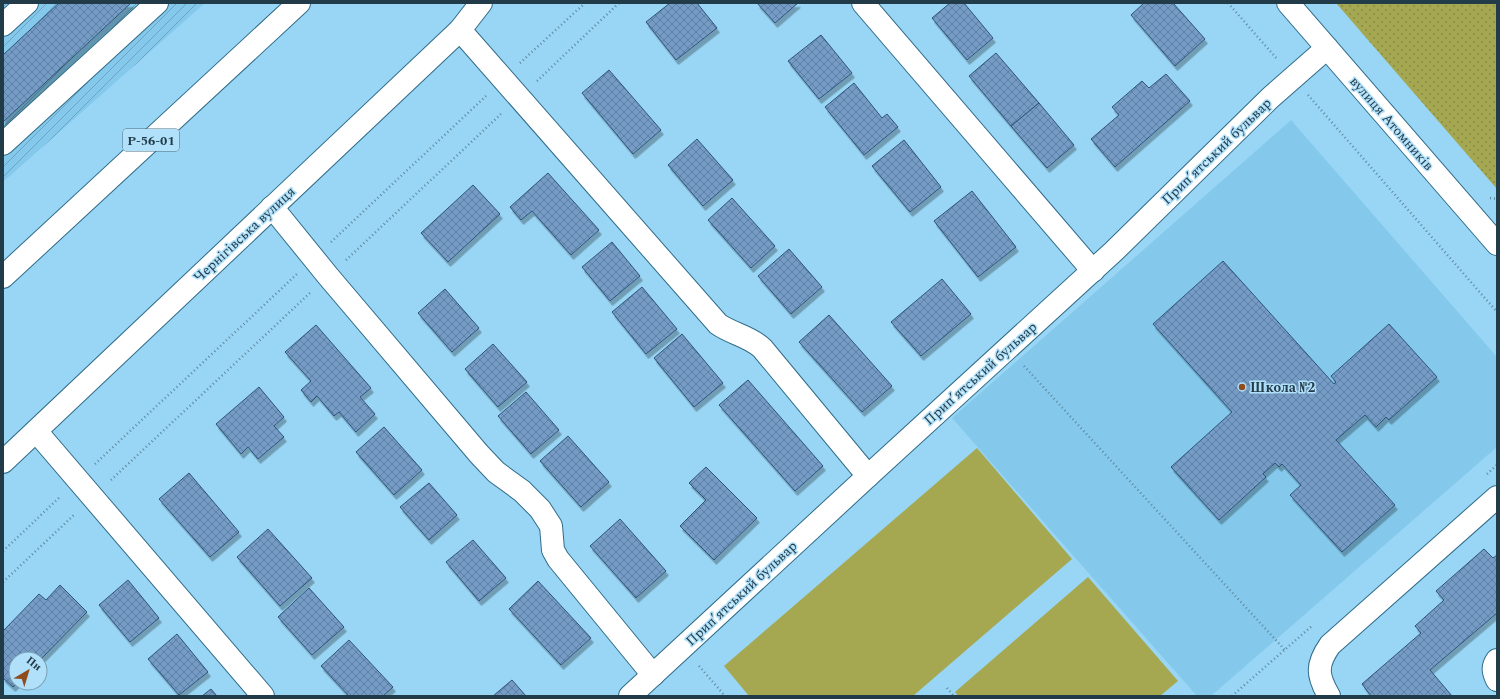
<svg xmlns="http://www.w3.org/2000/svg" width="1500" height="699" viewBox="0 0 1500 699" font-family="Spectral,serif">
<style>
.built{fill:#84c9ec}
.industrial{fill:url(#industrial-furrows)}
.grass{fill:url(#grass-dots)}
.pitch{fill:#a5a850}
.building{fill:url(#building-cross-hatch);stroke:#2f5379;filter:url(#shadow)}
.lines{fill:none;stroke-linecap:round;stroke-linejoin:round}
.minor-casing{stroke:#306c88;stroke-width:24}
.major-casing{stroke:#306c88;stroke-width:24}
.path{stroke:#5d889e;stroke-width:2.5;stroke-dasharray:1 3;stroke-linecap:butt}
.minor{stroke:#fff;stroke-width:22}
.major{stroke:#fff;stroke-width:22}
.poi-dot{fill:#8f4c1e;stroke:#b1e1fa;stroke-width:1.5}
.labels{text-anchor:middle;stroke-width:3;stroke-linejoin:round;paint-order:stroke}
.shield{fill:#b1e1fa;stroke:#4d6d7d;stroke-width:1}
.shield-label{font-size:13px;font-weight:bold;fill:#223b48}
.street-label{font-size:14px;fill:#223b48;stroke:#b1e1fa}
.poi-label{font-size:14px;font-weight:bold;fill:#223b48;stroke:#b1e1fa;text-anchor:start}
</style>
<defs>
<pattern id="industrial-furrows" width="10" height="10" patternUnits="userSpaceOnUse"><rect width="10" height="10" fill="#84c9ec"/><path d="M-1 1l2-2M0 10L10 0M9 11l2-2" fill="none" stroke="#6ca4c1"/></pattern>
<pattern id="grass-dots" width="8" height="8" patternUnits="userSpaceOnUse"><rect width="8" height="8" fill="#a5a850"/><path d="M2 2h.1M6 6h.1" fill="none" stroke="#868a44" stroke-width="1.8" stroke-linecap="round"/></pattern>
<pattern id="building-cross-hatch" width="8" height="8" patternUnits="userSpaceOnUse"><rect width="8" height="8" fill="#759cc6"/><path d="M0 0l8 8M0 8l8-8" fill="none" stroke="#6080a3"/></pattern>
<filter id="shadow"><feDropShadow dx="2.5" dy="4.5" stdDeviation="0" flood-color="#0004"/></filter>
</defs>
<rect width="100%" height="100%" fill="#99d6f5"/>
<polygon class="built" points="1291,120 1497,357 1497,447 1211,696 1197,696 952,418"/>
<polygon class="industrial" points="3,3 205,3 3,182"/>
<polygon class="grass" points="1336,3 1497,3 1497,189"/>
<g class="pitch">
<polygon points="977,448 1072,559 913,696 749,696 724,666"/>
<polygon points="1088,577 1178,681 1160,696 958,696 955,692"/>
</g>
<g class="building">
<polygon points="59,3 131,3 3,122 3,55"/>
<polygon points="670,3 697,3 717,28 676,60 646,22"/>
<polygon points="757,3 798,3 775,23"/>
<polygon points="950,3 964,3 993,38 967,60 932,18"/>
<polygon points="1144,3 1173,3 1205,39 1175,66 1131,15"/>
<polygon points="821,35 852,73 819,99 788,61"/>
<polygon points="996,53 1039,103 1011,126 969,76"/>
<polygon points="609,70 661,130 633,154 582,93"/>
<polygon points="1166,74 1190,101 1115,167 1091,139 1119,115 1112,107 1142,81 1149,88"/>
<polygon points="854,83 882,118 887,114 898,127 864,155 825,107"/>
<polygon points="1039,103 1074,145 1047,168 1011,126"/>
<polygon points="697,139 733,180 703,206 668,165"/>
<polygon points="904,140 941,187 910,212 872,166"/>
<polygon points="548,173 599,230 571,255 532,211 521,220 510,207"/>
<polygon points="473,185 500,214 448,262 421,233"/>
<polygon points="972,191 1016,247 978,277 934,221"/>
<polygon points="732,198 775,246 751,268 708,220"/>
<polygon points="612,242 640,276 610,301 582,267"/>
<polygon points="789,249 822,287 791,314 758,276"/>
<polygon points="1223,261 1334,384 1336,382 1331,376 1389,324 1437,377 1389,420 1386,417 1376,427 1365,415 1336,440 1395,505 1342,552 1290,495 1301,485 1282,464 1279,467 1275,463 1263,474 1266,477 1219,520 1171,467 1232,412 1153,324"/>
<polygon points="942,279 971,314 921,356 891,322"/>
<polygon points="642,287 677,329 646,354 612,312"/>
<polygon points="445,289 479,328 452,352 418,313"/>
<polygon points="829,315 892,386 862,412 799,342"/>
<polygon points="316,325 371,388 360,397 375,414 356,432 339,412 334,416 317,396 311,402 301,390 311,381 285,352"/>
<polygon points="682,334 723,383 694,407 654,358"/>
<polygon points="493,344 527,382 498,407 465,369"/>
<polygon points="748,380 823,466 795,491 719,405"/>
<polygon points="259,387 284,417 274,426 284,437 258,459 248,447 241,454 216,424"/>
<polygon points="526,392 559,430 531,454 498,416"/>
<polygon points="384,427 422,470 394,495 356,452"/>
<polygon points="568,436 609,482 581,507 540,461"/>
<polygon points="706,467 757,518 714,560 680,526 706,500 689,483"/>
<polygon points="189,473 239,532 210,557 159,499"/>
<polygon points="429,483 457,515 429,540 400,507"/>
<polygon points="620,519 666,571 636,598 590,546"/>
<polygon points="268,529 312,578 280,606 237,557"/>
<polygon points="473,540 506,578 479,601 446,562"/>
<polygon points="1484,549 1493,558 1497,555 1497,613 1430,670 1452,696 1371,696 1362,684 1421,633 1415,626 1444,600 1436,591"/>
<polygon points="128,580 159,618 130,642 99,605"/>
<polygon points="538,581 591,638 561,665 509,609"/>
<polygon points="60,585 87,612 40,660 16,659 16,683 17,683 13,687 3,678 3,631 39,594 46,600"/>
<polygon points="309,588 344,627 312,655 278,617"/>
<polygon points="177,634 208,672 179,695 148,659"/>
<polygon points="349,640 393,687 383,696 349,696 321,666"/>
<polygon points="512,680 526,696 493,696"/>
<polygon points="211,689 217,696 202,696"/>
</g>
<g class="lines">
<g class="minor-casing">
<g id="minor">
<polyline points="863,3 1093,271"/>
<polyline points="1288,3 1497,244"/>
<polyline points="3,25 27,3"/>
<path d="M460 30 718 324C732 334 749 336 762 348L868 476"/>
<polyline points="3,144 157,3"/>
<polyline points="272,207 328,276 479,454 496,472 522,491 540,509 551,526 553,550 558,559 653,675"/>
<polyline points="36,431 263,696"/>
<polyline points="3,462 460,30 481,3"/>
<path d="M1497 660C1492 667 1493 672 1497 680"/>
<polyline points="630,696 868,476 1113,252 1270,98 1327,48"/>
<path d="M1329 696C1317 675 1316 665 1330 645L1497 497"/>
</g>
</g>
<g class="major-casing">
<polyline id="major" points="3,277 299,3"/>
</g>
<g class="path">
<polyline points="1228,3 1278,60"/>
<polyline points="520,63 585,3"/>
<polyline points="537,81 619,3"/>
<polyline points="1308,95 1497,312"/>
<polyline points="1490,198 1497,199"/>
<polyline points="331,242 486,96"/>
<polyline points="346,260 501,114"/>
<polyline points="1024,366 1285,650"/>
<polyline points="95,464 297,274"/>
<polyline points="1487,474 1497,465"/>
<polyline points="111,480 311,292"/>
<polyline points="3,551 61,496"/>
<polyline points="3,582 75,514"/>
<polyline points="699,666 725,696"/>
<polyline points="947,688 954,696"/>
<polyline points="1232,696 1313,625"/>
</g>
<use href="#minor" class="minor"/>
<use href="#major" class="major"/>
</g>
<circle class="poi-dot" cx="1242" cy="387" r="4"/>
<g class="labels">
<rect class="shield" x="123" y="129" width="56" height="22" rx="3"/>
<g class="shield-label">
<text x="151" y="145">Р-56-01</text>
</g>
<g class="street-label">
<text transform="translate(1392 123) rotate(49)" y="5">вулиця Атомників</text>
<text transform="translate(1216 151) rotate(-44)" y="5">Припʼятський бульвар</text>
<text transform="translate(244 234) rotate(-43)" y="5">Чернігівська вулиця</text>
<text transform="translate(980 373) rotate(-42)" y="5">Припʼятський бульвар</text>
<text transform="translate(741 593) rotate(-43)" y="5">Припʼятський бульвар</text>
</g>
<g class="poi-label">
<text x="1250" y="392">Школа №2</text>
</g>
</g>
<rect width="1500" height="699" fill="none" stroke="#223b48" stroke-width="8"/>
<g transform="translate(28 671) rotate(38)"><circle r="19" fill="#b1e1fa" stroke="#789fb3"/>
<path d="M0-3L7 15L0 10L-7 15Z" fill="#8f4c1e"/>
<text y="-6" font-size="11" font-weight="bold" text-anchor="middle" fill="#223b48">Пн</text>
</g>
</svg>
